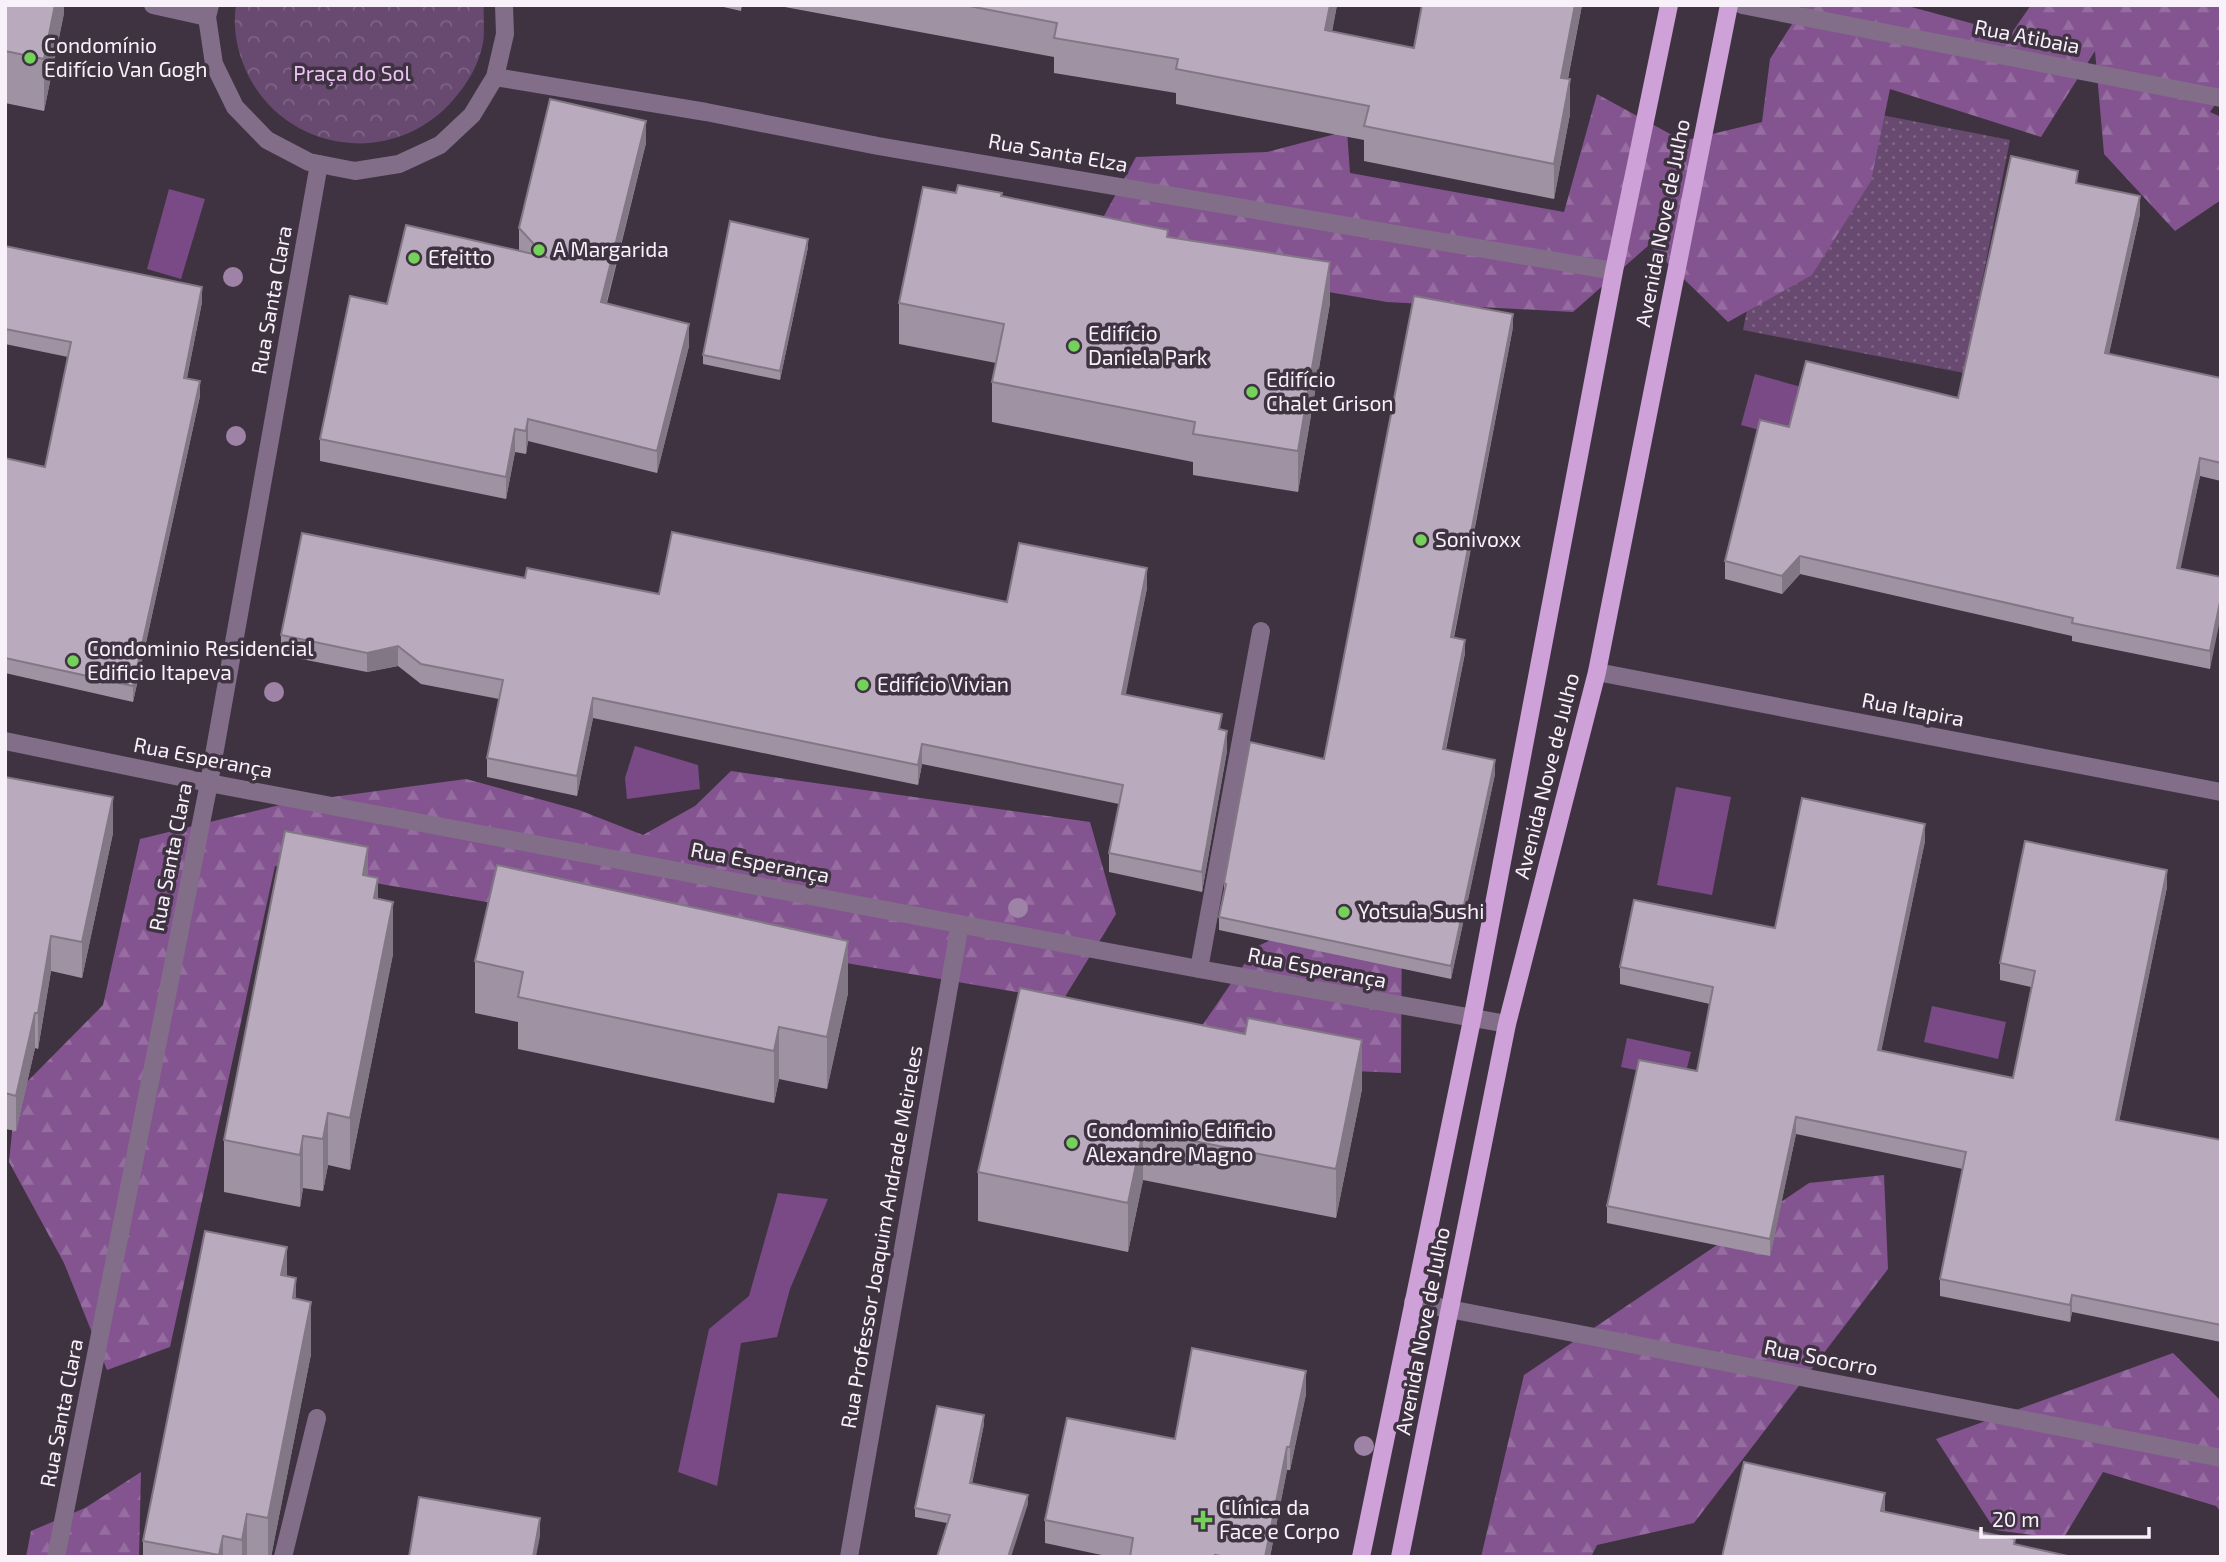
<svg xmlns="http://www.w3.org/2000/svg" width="2226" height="1562" viewBox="0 0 2226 1562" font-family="'Exo 2',sans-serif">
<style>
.grass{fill:url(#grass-dots)}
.forest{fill:url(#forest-firs)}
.park{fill:url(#park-crowns)}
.water{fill:#794a85}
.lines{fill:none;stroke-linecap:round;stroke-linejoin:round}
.minor{stroke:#836e89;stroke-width:18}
.major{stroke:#cea1d9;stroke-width:18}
.tree{fill:#9f83a6}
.wall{fill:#9f92a3}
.shaded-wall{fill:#827784}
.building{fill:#b9aabd;stroke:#827784;stroke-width:2}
.poi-dot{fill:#74d25b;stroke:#3f3342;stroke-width:2.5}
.labels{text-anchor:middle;stroke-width:7;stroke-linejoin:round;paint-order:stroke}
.street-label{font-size:21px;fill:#f8f1fa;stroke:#3f3342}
.poi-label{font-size:21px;fill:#f8f1fa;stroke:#3f3342;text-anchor:start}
.park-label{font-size:21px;fill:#eec4f8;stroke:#3f3342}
</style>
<defs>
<pattern id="grass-dots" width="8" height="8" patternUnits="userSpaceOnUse" patternTransform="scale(1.75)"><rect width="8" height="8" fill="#684970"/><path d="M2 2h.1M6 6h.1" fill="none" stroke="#7e6485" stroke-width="1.8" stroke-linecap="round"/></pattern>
<pattern id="forest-firs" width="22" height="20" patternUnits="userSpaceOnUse" patternTransform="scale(1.75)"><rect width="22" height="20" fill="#845490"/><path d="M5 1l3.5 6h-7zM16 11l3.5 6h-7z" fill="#966da0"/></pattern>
<pattern id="park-crowns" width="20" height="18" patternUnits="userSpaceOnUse" patternTransform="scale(1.75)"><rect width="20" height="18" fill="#684970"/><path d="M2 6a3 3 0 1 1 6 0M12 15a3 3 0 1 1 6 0" fill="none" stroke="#7e6485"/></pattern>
</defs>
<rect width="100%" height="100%" fill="#3f3342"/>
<polygon class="grass" points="1789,97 2010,140 1964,373 1743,330"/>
<g class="forest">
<polygon points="1804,5 1904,5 2011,34 2031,5 2221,5 2221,96 2210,112 2221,117 2221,200 2175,231 2104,154 2095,51 2041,137 1890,89 1871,181 1812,275 1728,322 1649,245 1573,312 1387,302 1205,271 1104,216 1136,157 1267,152 1347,131 1350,173 1564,212 1597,94 1683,141 1762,122 1770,59"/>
<polygon points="731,771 1090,822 1116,914 1063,1000 275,866 170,1347 107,1370 64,1263 9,1162 16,1093 103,1005 140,839 288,803 466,779 579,810 643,835 695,806"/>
<polygon points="1402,907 1401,1073 1304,1069 1197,1033 1256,947 1286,933"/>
<polygon points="1884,1175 1888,1269 1694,1523 1597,1545 1591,1557 1481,1557 1524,1375 1809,1183"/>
<polygon points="2173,1353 2221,1401 2221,1512 2216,1506 2103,1472 2063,1539 1995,1530 1936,1439"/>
<polygon points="141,1472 139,1557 26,1557 31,1531 85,1508"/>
</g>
<path class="park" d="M236 5H484C483 17 485 31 483 43 479 64 468 83 454 99 397 166 291 156 249 77 238 55 232 30 236 5Z"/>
<g class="water">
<polygon points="169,189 205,199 181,279 147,269"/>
<polygon points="1755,374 1808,389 1793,439 1741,425"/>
<polygon points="635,746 698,765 700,789 627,799 625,778"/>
<polygon points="1676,787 1731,797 1712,895 1657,885"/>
<polygon points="1932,1006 2006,1022 1998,1059 1924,1042"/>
<polygon points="1627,1038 1691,1052 1684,1080 1621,1067"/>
<polygon points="778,1193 828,1199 790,1289 777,1337 741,1343 717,1486 678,1472 709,1329 749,1296"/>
</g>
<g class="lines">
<g class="minor">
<polyline points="153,5 207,17"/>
<polyline points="210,5 207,17 214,64 235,107 267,140 309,162 355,171 399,164 440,145 472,115 495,77 505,34 504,5"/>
<polyline points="1742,5 2221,98"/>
<polyline points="495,77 706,112 878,146 1614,271"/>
<polyline points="1597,672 2221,792"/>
<polyline points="5,741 209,783 1199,969 1507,1024"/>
<polyline points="1199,969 1261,631"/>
<polyline points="1413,1302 2221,1458"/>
<polyline points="56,1557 209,783 319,164"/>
<polyline points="283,1557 317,1418"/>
<polyline points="849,1557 960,924"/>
</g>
<g class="major">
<polyline points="1361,1557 1472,1020 1614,271 1669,5"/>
<polyline points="1400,1557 1507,1024 1597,672 1729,5"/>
</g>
</g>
<g class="tree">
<circle cx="233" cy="277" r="10"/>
<circle cx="236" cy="436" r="10"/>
<circle cx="274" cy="692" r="10"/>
<circle cx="1018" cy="908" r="10"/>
<circle cx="1364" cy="1446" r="10"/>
</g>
<g class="wall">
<polygon points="5,5 64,5 64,13 44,111 5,103"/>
<polygon points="715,5 742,5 741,11"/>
<polygon points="774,5 1337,5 1332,32 1414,48 1422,5 1582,5 1568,79 1570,114 1554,199 1364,161 1364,140 1176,104 1176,93 1054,73 1054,57"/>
<polygon points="646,143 607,303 689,346 657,473 528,441 526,454 515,452 506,499 320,461 320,439 387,304 519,251 519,228"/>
<polygon points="2078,183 2140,214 2109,354 2221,378 2221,481 2200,476 2180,569 2221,577 2210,669 2072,641 2072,636 1800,574 1782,594 1725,579 1725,561 1789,427 1958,398"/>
<polygon points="956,193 1002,196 1168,237 1330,303 1298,492 1193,475 1193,462 992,422 992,382 996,363 899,344 899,303"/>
<polygon points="5,246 202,302 187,378 200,396 133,702 5,673 5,458 45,467 68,357 5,344"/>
<polygon points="808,247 780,380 703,364 703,355"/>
<polygon points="1513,327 1454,638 1465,653 1446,750 1495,774 1451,979 1219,930 1219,917 1224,893 1224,883 1324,759"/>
<polygon points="525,578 659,594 1007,602 1147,588 1125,695 1222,730 1227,751 1202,892 1109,872 1109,853 1119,804 922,764 918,785 593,718 577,796 487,777 487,758 499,699 421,684 398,666 367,672 281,655 281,635"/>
<polygon points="5,777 113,833 82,978 51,971 38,1049 35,1048 16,1131 5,1129"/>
<polygon points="1925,841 1881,1051 2013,1078 2031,987 2000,980 2000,963 2167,887 2119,1121 2221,1140 2221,1342 2072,1312 2070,1322 1940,1296 1940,1279 1963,1169 1796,1134 1770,1256 1607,1223 1607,1206 1697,1071 1710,1004 1620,984 1620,967 1775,928"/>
<polygon points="368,876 378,899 393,954 350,1170 328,1165 323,1191 303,1188 300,1207 224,1192 224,1140"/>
<polygon points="475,961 848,993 827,1089 779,1079 774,1103 518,1049 518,1022 475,1013"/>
<polygon points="1020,988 1362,1089 1336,1218 1143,1180 1128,1252 978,1221 978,1172"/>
<polygon points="287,1276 296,1299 311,1354 271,1557 143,1557 143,1541"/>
<polygon points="1306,1394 1290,1470 1287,1470 1270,1557 1111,1557 1045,1543 1045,1520 1175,1439"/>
<polygon points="984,1424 972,1484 1028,1504 947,1523 915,1517 915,1508"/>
</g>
<g class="shaded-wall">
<polygon points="55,5 64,5 64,13 44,111 44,59"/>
<polygon points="1330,5 1337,5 1325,65 1325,30"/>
<polygon points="1575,5 1582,5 1561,113 1561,78"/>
<polygon points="1570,79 1570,114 1554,199 1554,164"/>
<polygon points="646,121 646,143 601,324 601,302"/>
<polygon points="2140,196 2140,214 2105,371 2105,353"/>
<polygon points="808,239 808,247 780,380 780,371"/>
<polygon points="1330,262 1330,303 1298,492 1298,451"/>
<polygon points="202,287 202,302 184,393 184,378"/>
<polygon points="1513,314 1513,327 1451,651 1451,637"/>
<polygon points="689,324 689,346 657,473 657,451"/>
<polygon points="200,381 200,396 133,702 133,686"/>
<polygon points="528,419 528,441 526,454 526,431"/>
<polygon points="515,429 515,452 506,499 506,477"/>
<polygon points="2200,458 2200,476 2177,586 2177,568"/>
<polygon points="1800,556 1800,574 1782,594 1782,576"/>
<polygon points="1147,568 1147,588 1122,714 1122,694"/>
<polygon points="2221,597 2221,615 2210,669 2210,651"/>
<polygon points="1465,640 1465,653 1443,762 1443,749"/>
<polygon points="398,646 398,666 367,672 367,653"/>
<polygon points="593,698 593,718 577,796 577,776"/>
<polygon points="1227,731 1227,751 1202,892 1202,872"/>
<polygon points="922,744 922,764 918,785 918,765"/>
<polygon points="1495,760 1495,774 1451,979 1451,966"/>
<polygon points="113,797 113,833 82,978 82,942"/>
<polygon points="1925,824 1925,841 1878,1067 1878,1050"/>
<polygon points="368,847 368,899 363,875"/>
<polygon points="2167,870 2167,887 2116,1137 2116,1120"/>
<polygon points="378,878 378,930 374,898"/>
<polygon points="393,902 393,954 350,1170 350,1118"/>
<polygon points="51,936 51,971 38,1049 38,1013"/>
<polygon points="848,941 848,993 827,1089 827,1037"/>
<polygon points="35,1013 35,1048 16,1131 16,1096"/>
<polygon points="779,1027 779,1079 774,1103 774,1051"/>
<polygon points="1362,1040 1362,1089 1336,1218 1336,1169"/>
<polygon points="328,1113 328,1165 323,1191 323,1139"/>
<polygon points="1796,1117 1796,1134 1770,1256 1770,1239"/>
<polygon points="1143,1131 1143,1180 1128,1252 1128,1203"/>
<polygon points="303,1136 303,1188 300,1207 300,1155"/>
<polygon points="287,1247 287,1299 281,1275"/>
<polygon points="296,1278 296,1330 293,1298"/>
<polygon points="2072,1295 2072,1312 2070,1322 2070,1305"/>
<polygon points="311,1302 311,1354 271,1557 268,1557 268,1518"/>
<polygon points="1306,1371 1306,1394 1290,1470 1290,1447"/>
<polygon points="984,1415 984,1424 970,1492 970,1483"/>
<polygon points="1287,1447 1287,1470 1270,1557 1265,1557"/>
<polygon points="1885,1493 1885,1518 1881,1511"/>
<polygon points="1028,1495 1028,1504 1011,1557 1008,1557"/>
<polygon points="247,1514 247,1557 242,1557 242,1540"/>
<polygon points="540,1518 540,1536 536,1557 533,1557"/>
<polygon points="223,1536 223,1557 219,1557 219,1555"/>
</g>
<g class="building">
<polygon points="5,5 55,5 44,59 5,51"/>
<polygon points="964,5 1330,5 1325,30 1414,48 1422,5 1575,5 1561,78 1570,79 1554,164 1364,126 1369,106 1176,69 1178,59 1054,38 1057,23"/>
<polygon points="550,99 646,121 601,302 689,324 657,451 528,419 526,431 515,429 506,477 320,439 350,296 387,304 406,225 546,257 519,228"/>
<polygon points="2011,156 2078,171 2076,183 2140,196 2105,353 2221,378 2221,463 2200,458 2177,568 2221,577 2221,597 2210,651 2072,623 2073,618 1800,556 1782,576 1725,561 1760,420 1789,427 1806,361 1958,398"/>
<polygon points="958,185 1002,193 1001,196 1168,230 1167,237 1330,262 1298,451 1193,434 1195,422 992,382 1004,324 899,303 923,187 956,193"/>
<polygon points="730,221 808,239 780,371 703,355"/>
<polygon points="5,246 202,287 184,378 200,381 133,686 5,658 5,458 45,467 71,342 5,329"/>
<polygon points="1414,296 1513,314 1451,637 1465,640 1443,749 1495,760 1451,966 1219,917 1226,884 1224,883 1250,742 1324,759"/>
<polygon points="672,532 1007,602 1019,543 1147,568 1122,694 1222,714 1219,729 1227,731 1202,872 1109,853 1123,785 922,744 918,765 593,698 577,776 487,758 503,680 421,664 398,646 367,653 281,635 302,533 525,578 527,568 659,594"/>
<polygon points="5,777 113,797 82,942 51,936 38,1013 35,1013 16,1096 5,1093"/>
<polygon points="1802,798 1925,824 1878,1050 2013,1078 2035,971 2000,963 2025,841 2167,870 2116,1120 2221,1140 2221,1325 2072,1295 2070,1305 1940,1279 1966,1152 1796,1117 1770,1239 1607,1206 1639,1060 1697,1071 1713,987 1620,967 1634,900 1775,928"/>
<polygon points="285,831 368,847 363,875 378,878 374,898 393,902 350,1118 328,1113 323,1139 303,1136 300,1155 224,1140"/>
<polygon points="497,865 848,941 827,1037 779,1027 774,1051 518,997 523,972 475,961"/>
<polygon points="1020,988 1245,1034 1248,1018 1362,1040 1336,1169 1143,1131 1128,1203 978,1172"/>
<polygon points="205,1231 287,1247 281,1275 296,1278 293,1298 311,1302 268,1518 247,1514 242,1540 223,1536 219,1555 143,1541"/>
<polygon points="1192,1348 1306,1371 1290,1447 1287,1447 1265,1557 1226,1557 1215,1555 1215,1557 1130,1557 1133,1538 1045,1520 1067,1418 1175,1439"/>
<polygon points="937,1406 984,1415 970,1483 1028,1495 1008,1557 937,1557 950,1515 915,1508"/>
<polygon points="1744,1462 1885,1493 1881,1511 2015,1539 2014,1544 2072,1557 1722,1557"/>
<polygon points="419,1497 540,1518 533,1557 409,1557"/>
</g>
<g class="poi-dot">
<circle cx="30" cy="58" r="7"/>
<circle cx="539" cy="250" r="7"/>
<circle cx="414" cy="258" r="7"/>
<circle cx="1074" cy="346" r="7"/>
<circle cx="1252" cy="392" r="7"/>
<circle cx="1421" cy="540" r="7"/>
<circle cx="73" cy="661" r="7"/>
<circle cx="863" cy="685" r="7"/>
<circle cx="1344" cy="912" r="7"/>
<circle cx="1072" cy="1143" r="7"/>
<path d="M1199.5 1509.5h7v7h7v7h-7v7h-7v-7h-7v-7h7z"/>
</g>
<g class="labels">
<g class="street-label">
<text transform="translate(2027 37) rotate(11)" y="7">Rua Atibaia</text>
<text transform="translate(1058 153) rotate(10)" y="7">Rua Santa Elza</text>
<text transform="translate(1663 223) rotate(-79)" y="7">Avenida Nove de Julho</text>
<text transform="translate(272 300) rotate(-80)" y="7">Rua Santa Clara</text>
<text transform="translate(1913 710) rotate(11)" y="7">Rua Itapira</text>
<text transform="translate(203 758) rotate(11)" y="7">Rua Esperança</text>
<text transform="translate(1547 776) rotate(-76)" y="7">Avenida Nove de Julho</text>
<text transform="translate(171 857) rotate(-79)" y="7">Rua Santa Clara</text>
<text transform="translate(760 863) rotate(11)" y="7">Rua Esperança</text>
<text transform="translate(1317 968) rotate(11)" y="7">Rua Esperança</text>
<text transform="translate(882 1237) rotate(-80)" y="7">Rua Professor Joaquim Andrade Meireles</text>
<text transform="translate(1423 1331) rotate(-79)" y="7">Avenida Nove de Julho</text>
<text transform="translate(1821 1358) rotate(11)" y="7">Rua Socorro</text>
<text transform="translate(62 1413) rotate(-79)" y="7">Rua Santa Clara</text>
</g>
<g class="poi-label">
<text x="44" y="53">Condomínio<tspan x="44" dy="24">Edifício Van Gogh</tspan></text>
<text x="553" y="257">A Margarida</text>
<text x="428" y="265">Efeitto</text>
<text x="1088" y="341">Edifício<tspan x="1088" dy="24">Daniela Park</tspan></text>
<text x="1266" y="387">Edifício<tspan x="1266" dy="24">Chalet Grison</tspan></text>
<text x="1435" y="547">Sonivoxx</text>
<text x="87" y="656">Condominio Residencial<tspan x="87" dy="24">Edificio Itapeva</tspan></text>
<text x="877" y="692">Edifício Vivian</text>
<text x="1358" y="919">Yotsuia Sushi</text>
<text x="1086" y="1138">Condominio Edificio<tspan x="1086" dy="24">Alexandre Magno</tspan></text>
<text x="1219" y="1515">Clínica da<tspan x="1219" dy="24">Face e Corpo</tspan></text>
</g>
<g class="park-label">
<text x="352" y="81">Praça do Sol</text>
</g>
</g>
<rect width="2226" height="1562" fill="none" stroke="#f8f1fa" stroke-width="14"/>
<path d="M1981 1527v10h168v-10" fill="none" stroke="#f8f1fa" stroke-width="3.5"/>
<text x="1992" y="1527" font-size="21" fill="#f8f1fa" stroke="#3f3342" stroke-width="5" paint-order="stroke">20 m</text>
</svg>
